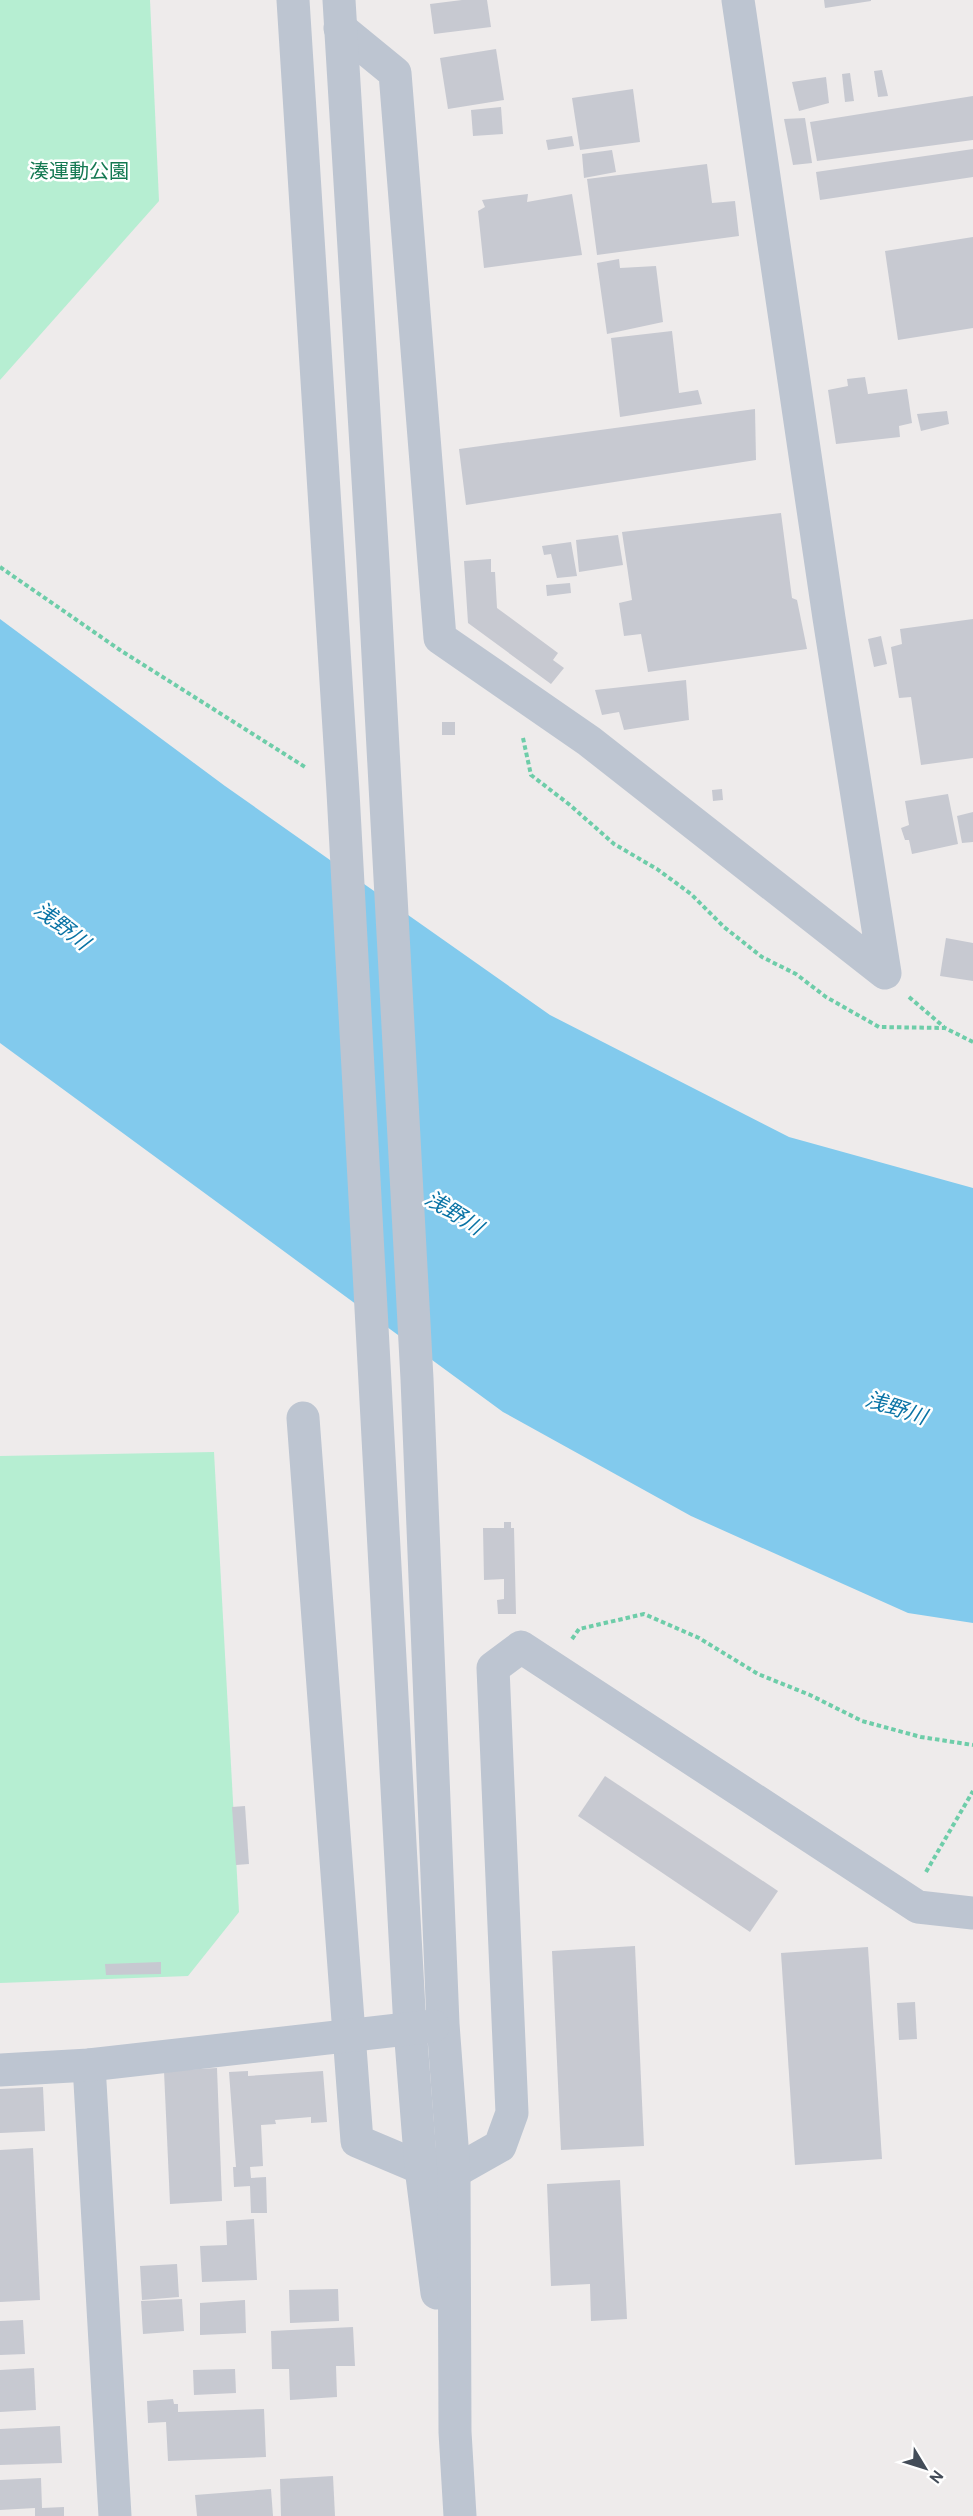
<svg xmlns="http://www.w3.org/2000/svg" width="973" height="2516" viewBox="0 0 973 2516" font-family="Cabin,'Noto Sans JP',sans-serif">
<style>
.green{fill:#b6eed2}
.water{fill:#82caed}
.building{fill:#c7c9d1}
.lines{fill:none;stroke-linecap:round;stroke-linejoin:round}
.path{stroke:#6ecda9;stroke-width:4;stroke-dasharray:4.5 3;stroke-linecap:butt}
.minor{stroke:#bdc5d1;stroke-width:33}
.tertiary{stroke:#bdc5d1;stroke-width:33}
.labels{text-anchor:middle;stroke-width:5;stroke-linejoin:round;paint-order:stroke}
.park-label{font-size:20px;fill:#147952;stroke:#fff}
.water-label{font-size:21px;font-style:italic;fill:#0973a5;stroke:#fff}
</style>
<rect width="100%" height="100%" fill="#eeebeb"/>
<g class="green">
<polygon points="0,0 150,0 159,201 0,380"/>
<polygon points="214,1452 239,1912 188,1976 0,1983 0,1456"/>
</g>
<polygon class="water" points="0,619 225,786 550,1015 789,1137 973,1188 973,1623 908,1613 691,1516 503,1412 0,1043"/>
<g class="building">
<polygon points="462,0 487,0 491,27 434,34 430,4"/>
<polygon points="824,0 871,0 871,1 825,8"/>
<polygon points="496,49 504,100 448,109 440,58"/>
<polygon points="882,70 888,96 878,97 874,71"/>
<polygon points="850,73 854,101 845,102 842,74"/>
<polygon points="826,77 829,103 799,111 792,82"/>
<polygon points="633,89 640,142 580,150 572,98"/>
<polygon points="973,96 973,140 817,161 810,122"/>
<polygon points="501,107 503,134 473,136 471,110"/>
<polygon points="805,118 812,163 793,165 784,119"/>
<polygon points="572,136 574,146 548,150 546,140"/>
<polygon points="973,149 973,177 820,200 816,172"/>
<polygon points="612,150 616,172 584,178 582,154"/>
<polygon points="707,164 712,203 735,201 739,236 597,255 587,179"/>
<polygon points="528,194 527,202 572,194 582,255 484,268 478,211 485,207 482,200"/>
<polygon points="973,237 973,328 898,340 885,251"/>
<polygon points="619,259 620,268 656,266 663,322 607,334 597,263"/>
<polygon points="672,331 679,393 698,390 702,404 620,417 611,338"/>
<polygon points="865,377 868,394 907,389 912,423 899,426 900,437 836,444 828,390 848,386 847,379"/>
<polygon points="755,409 756,460 466,505 459,449"/>
<polygon points="947,411 949,424 921,431 917,414"/>
<polygon points="781,513 792,598 797,600 807,649 648,672 641,634 624,636 619,603 632,600 622,532"/>
<polygon points="618,535 623,565 579,572 576,540"/>
<polygon points="571,542 577,576 557,578 551,554 544,555 542,546"/>
<polygon points="491,559 491,572 495,572 497,608 558,653 553,660 564,668 551,684 468,623 464,561"/>
<polygon points="570,583 571,593 547,596 546,585"/>
<polygon points="973,619 973,758 921,765 911,697 899,698 891,647 902,644 900,629"/>
<polygon points="881,636 887,664 874,667 868,639"/>
<polygon points="686,680 689,720 624,730 619,712 602,715 595,690"/>
<rect x="442" y="722" width="13" height="13"/>
<polygon points="722,789 723,800 713,801 712,790"/>
<polygon points="948,794 958,844 912,854 909,840 905,840 901,828 909,825 905,801"/>
<polygon points="973,812 973,842 962,843 957,816"/>
<polygon points="946,938 973,943 973,981 940,976"/>
<polygon points="504,1522 511,1522 511,1528 514,1528 516,1614 498,1614 497,1600 504,1599 504,1579 484,1580 483,1528 504,1528"/>
<polygon points="605,1776 778,1891 750,1932 578,1816"/>
<polygon points="245,1806 249,1864 236,1865 232,1807"/>
<polygon points="635,1946 644,2146 561,2150 552,1951"/>
<polygon points="868,1947 882,2159 795,2165 781,1953"/>
<polygon points="161,1962 161,1974 106,1975 105,1964"/>
<polygon points="915,2002 917,2039 899,2040 897,2003"/>
<polygon points="217,2068 222,2201 170,2204 164,2071"/>
<polygon points="248,2071 248,2076 323,2071 327,2122 311,2123 311,2117 275,2120 276,2124 261,2125 263,2166 250,2167 251,2178 266,2177 267,2213 251,2213 250,2186 234,2187 233,2167 236,2167 229,2072"/>
<polygon points="43,2087 45,2131 0,2133 0,2089"/>
<polygon points="33,2148 40,2300 0,2302 0,2150"/>
<polygon points="620,2180 627,2319 591,2321 590,2284 551,2286 547,2184"/>
<polygon points="254,2219 257,2280 202,2282 200,2246 227,2245 226,2221"/>
<polygon points="177,2264 179,2297 142,2300 140,2266"/>
<polygon points="338,2289 339,2321 290,2323 289,2290"/>
<polygon points="182,2299 184,2331 143,2334 141,2301"/>
<polygon points="245,2300 246,2333 200,2335 200,2303"/>
<polygon points="23,2320 25,2354 0,2355 0,2321"/>
<polygon points="353,2327 355,2366 336,2366 337,2397 290,2400 289,2369 272,2369 271,2331"/>
<polygon points="34,2368 36,2410 0,2412 0,2370"/>
<polygon points="235,2369 236,2393 194,2395 193,2370"/>
<polygon points="173,2399 174,2404 178,2404 178,2412 264,2409 266,2457 168,2461 166,2422 148,2423 147,2401"/>
<polygon points="60,2426 62,2463 0,2465 0,2429"/>
<polygon points="333,2476 335,2516 281,2516 280,2479"/>
<polygon points="41,2478 42,2508 64,2507 64,2516 35,2516 35,2508 0,2510 0,2480"/>
<polygon points="271,2489 273,2516 197,2516 195,2495"/>
</g>
<g class="lines">
<g class="path">
<polyline points="0,567 120,650 305,767"/>
<polyline points="523,738 531,775 570,805 614,844 657,869 691,894 724,927 762,957 796,974 826,997 879,1027 945,1028 973,1042"/>
<polyline points="909,997 944,1027"/>
<polyline points="572,1639 579,1629 644,1614 699,1638 758,1674 810,1695 862,1721 921,1737 973,1745"/>
<polyline points="926,1872 973,1791"/>
</g>
<g class="minor">
<polyline points="340,28 395,73 440,638 589,741 885,973 829,618 738,0"/>
<polyline points="303,1418 357,2141 421,2168 454,2172 500,2146 512,2113 493,1668 521,1647 918,1907 973,1913"/>
<polyline points="89,2065 115,2516"/>
</g>
<g class="tertiary">
<polyline points="293,0 343,792 410,2028 421,2168 437,2293"/>
<polyline points="339,0 373,562 417,1379 443,2024 454,2172 455,2432 460,2516"/>
<polyline points="0,2070 89,2065 433,2026"/>
</g>
</g>
<g class="labels">
<g class="park-label">
<text x="79" y="178">湊運動公園</text>
</g>
<g class="water-label">
<text transform="translate(62 926) rotate(38)" y="7">浅野川</text>
<text transform="translate(454 1213) rotate(32)" y="7">浅野川</text>
<text transform="translate(896 1408) rotate(18)" y="7">浅野川</text>
</g>
</g>
<g transform="translate(925 2468) rotate(128)" stroke="#ffffff" stroke-width="4.5" paint-order="stroke">
<path d="M0-4.5L10 22L0 15L-10 22Z" fill="#434c58"/>
<text y="-9" font-size="16" font-weight="bold" text-anchor="middle" fill="#434c58">N</text>
</g>
</svg>
